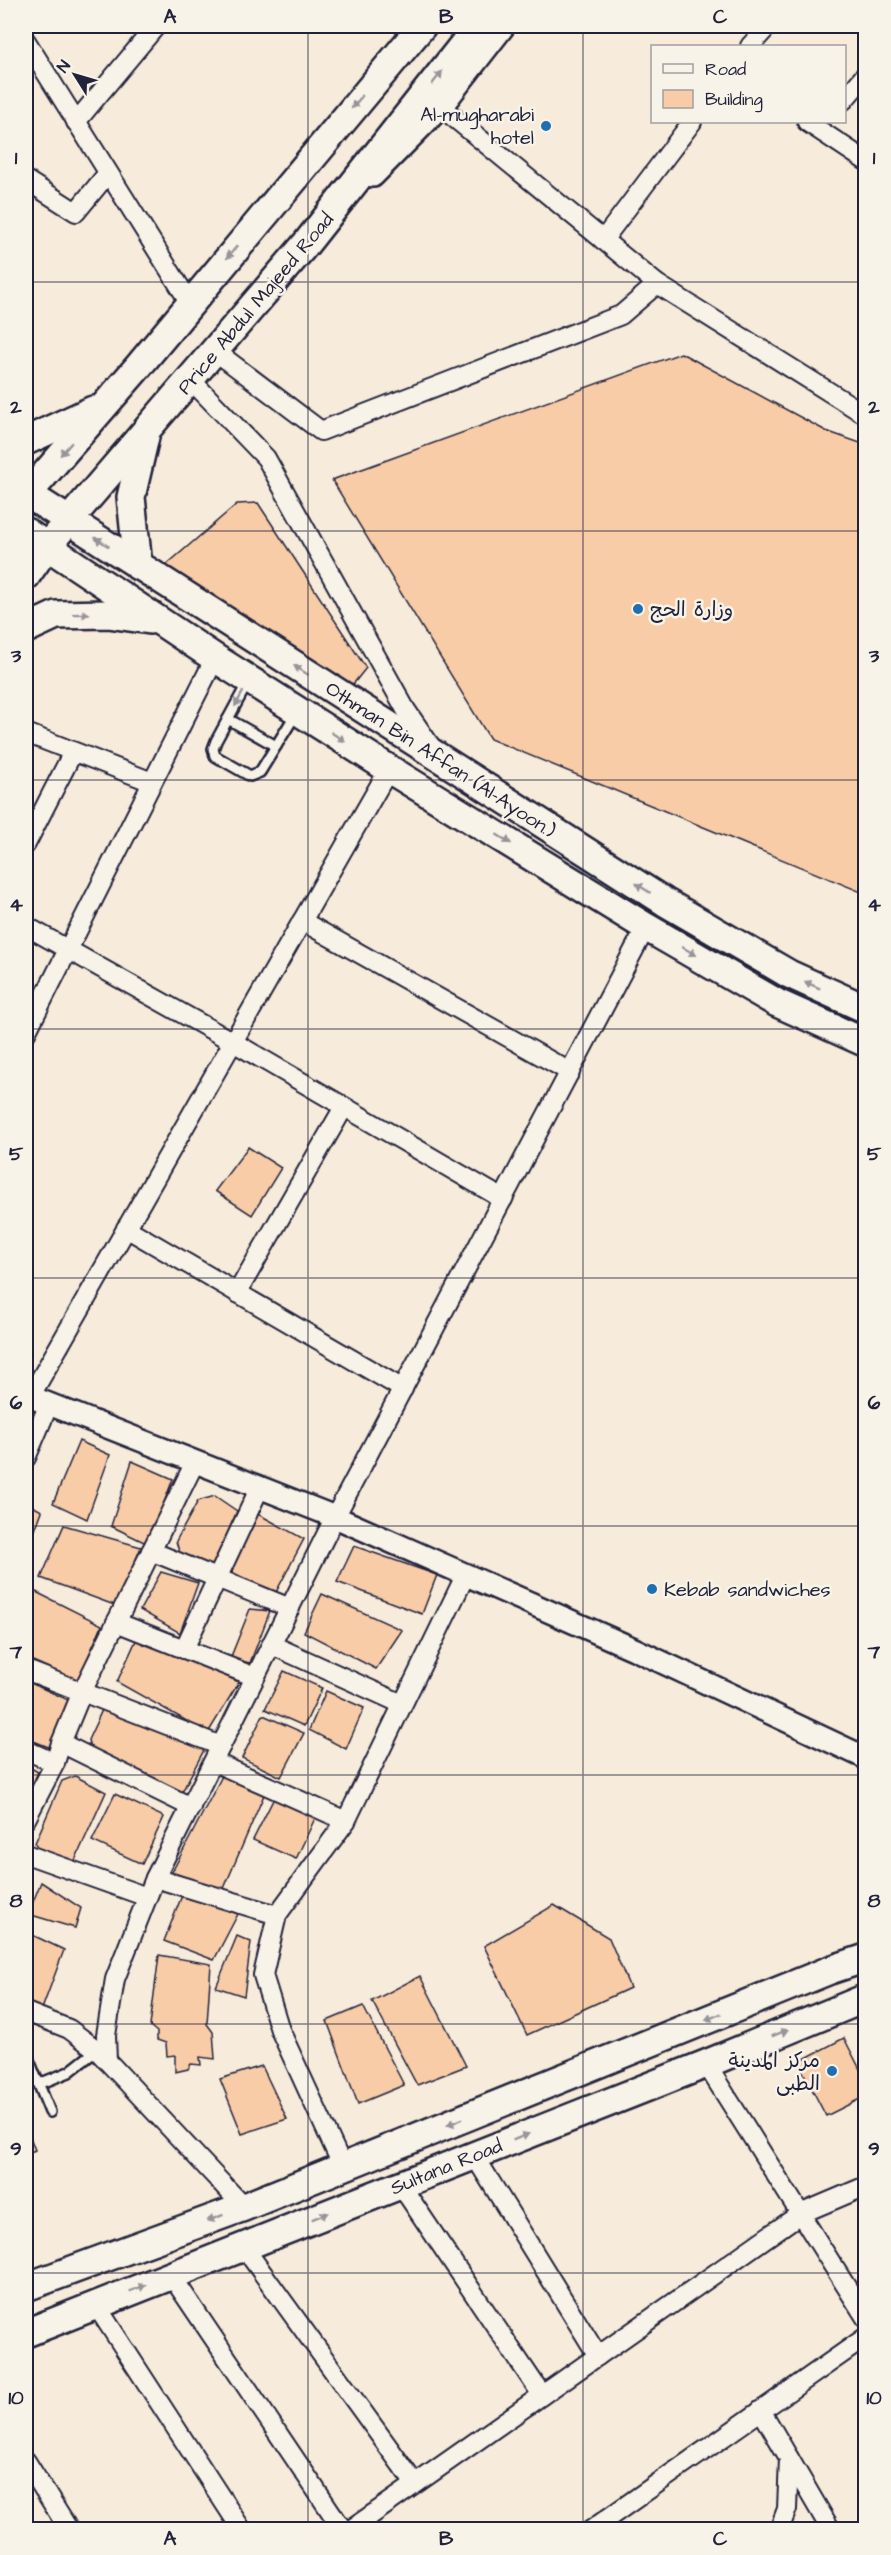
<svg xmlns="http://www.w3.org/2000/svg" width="891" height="2555" viewBox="0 0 891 2555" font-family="'Architects Daughter','Playpen Sans Arabic',sans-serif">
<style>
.building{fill:#f8cca7;stroke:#22223b;stroke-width:1.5}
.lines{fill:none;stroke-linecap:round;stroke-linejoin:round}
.service-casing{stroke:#22223b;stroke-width:14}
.minor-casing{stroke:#22223b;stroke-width:22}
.tertiary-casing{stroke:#22223b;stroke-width:26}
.primary-casing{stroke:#22223b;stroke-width:32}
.service{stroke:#f7f3e8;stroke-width:9}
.minor{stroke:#f7f3e8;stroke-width:18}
.tertiary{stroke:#f7f3e8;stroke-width:21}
.primary{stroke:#f7f3e8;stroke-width:27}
.oneway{fill:#97959a}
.grid{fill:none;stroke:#22223b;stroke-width:1.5;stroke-opacity:0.55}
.poi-dot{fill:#1f6fb2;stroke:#f7f3e8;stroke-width:2}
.labels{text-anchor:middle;stroke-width:5;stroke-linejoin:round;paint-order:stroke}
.poi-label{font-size:20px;fill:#22223b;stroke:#f7f3e8;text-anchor:end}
.street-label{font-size:20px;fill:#22223b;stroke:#f7f3e8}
.neatline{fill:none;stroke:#22223b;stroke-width:2}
.grid-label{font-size:20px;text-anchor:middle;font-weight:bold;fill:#22223b}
</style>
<rect width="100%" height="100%" fill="#f7ebdb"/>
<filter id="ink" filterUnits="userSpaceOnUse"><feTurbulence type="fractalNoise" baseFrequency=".0167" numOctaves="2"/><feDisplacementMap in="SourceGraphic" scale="12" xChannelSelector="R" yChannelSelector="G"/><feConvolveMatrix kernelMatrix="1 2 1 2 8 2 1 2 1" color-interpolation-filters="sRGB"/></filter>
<g filter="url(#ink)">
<g class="building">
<polygon points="681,353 826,431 866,445 866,894 490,739 332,480"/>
<polygon points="258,503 366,668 354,683 346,686 183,582 165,566 237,504"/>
<polygon points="248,1147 281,1168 252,1215 215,1191"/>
<polygon points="79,1441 110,1455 87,1519 53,1503"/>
<polygon points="132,1461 173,1479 148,1544 111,1526"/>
<polygon points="215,1496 237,1511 213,1567 181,1558 176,1541 198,1501"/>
<polygon points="26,1503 42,1511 28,1549 26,1548"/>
<polygon points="258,1514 304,1539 275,1594 226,1569"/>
<polygon points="64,1525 141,1547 117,1606 41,1578"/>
<polygon points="354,1546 437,1575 422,1614 337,1582"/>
<polygon points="161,1572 198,1583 180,1633 140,1610"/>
<polygon points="26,1587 102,1625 78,1681 26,1658"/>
<polygon points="322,1594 402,1630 376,1669 304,1632"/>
<polygon points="250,1609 270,1611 250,1663 230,1659"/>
<polygon points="138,1636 239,1682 208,1733 117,1682"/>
<polygon points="284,1671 322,1688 304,1726 265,1709"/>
<polygon points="26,1681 73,1702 51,1748 26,1738"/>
<polygon points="326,1691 364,1708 346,1749 309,1730"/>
<polygon points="110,1708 205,1748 182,1792 92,1754 88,1740 102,1710"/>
<polygon points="263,1715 304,1733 281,1777 242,1758"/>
<polygon points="26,1765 38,1772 26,1800"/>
<polygon points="75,1776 106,1792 72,1867 41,1853 35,1843 62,1781"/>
<polygon points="222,1776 264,1795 222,1893 172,1872"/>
<polygon points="115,1794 164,1817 142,1864 92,1841"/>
<polygon points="275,1796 317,1814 296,1859 253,1840"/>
<polygon points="41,1882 81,1908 75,1928 28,1914"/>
<polygon points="183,1893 238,1914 214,1960 164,1941"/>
<polygon points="554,1905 609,1938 630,1988 527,2035 484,1946"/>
<polygon points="26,1932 64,1950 42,2009 26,2003"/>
<polygon points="237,1936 251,1942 244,1996 216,1987"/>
<polygon points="159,1955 211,1964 207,2024 213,2032 215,2059 200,2057 201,2065 191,2064 188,2069 175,2072 175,2055 167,2056 166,2043 157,2040 157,2032 150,2026"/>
<polygon points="420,1976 466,2066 417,2085 372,2001"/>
<polygon points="363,2006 404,2085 358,2104 327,2021"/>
<polygon points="844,2038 866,2081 866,2096 826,2116 798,2062"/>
<polygon points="262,2066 287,2119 242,2134 220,2079"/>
<polygon points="26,2126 35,2150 26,2154"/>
</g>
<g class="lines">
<g class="service-casing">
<g id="service">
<polyline points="248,682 216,741 213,749 215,756 250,776 260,772 297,712"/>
<polyline points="228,719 276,746"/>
<polyline points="26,2053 50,2112"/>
<polyline points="39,2084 69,2072 97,2050"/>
</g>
</g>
<g class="minor-casing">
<g id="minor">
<polyline points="26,41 190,303"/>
<polyline points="750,46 768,26"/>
<polyline points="844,100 866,74"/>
<polyline points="441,107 657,284 866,415"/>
<polyline points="76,122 156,26"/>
<polyline points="807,122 866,161"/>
<polyline points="26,180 76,212 108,173"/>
<polyline points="603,240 692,122"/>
<polyline points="215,351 321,431 621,315 657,284"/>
<polyline points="191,380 266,458 406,710 432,748"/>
<polyline points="26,733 152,782"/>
<polyline points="26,844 73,752"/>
<polyline points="302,921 570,1072"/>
<polyline points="26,926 233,1042 503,1199"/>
<polyline points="26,1033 215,658"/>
<polyline points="126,1228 403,1389"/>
<polyline points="237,1293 344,1107"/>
<polyline points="30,1397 389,769"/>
<polyline points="26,1458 49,1404"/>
<polyline points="151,1551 290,1608"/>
<polyline points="116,1622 255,1677"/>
<polyline points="272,1645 402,1704"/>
<polyline points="184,1649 260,1487"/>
<polyline points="26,1670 221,1746"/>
<polyline points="61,1743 191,1807"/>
<polyline points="26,1750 55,1763"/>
<polyline points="214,1762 346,1821"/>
<polyline points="26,1819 55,1763 61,1743 82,1692 195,1462"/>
<polyline points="26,1854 147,1897"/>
<polyline points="155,1878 277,1915"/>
<polyline points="26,2012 69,2029 97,2050 244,2207"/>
<polyline points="107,2061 106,2035 115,1979 155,1878 335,1517 646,927"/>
<polyline points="706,2064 866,2318"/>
<polyline points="474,2155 598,2356"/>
<polyline points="343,2167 280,2030 263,1975 277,1915 346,1821 466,1574"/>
<polyline points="400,2184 542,2395"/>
<polyline points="243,2246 415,2484"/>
<polyline points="171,2275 343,2530"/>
<polyline points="96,2305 242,2530"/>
<polyline points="761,2410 831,2530"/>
<polyline points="26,2461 69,2530"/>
<polyline points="350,2530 800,2214 866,2186"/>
<polyline points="591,2530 866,2337"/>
<polyline points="779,2530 787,2509 789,2458"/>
</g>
</g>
<g class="tertiary-casing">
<g id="tertiary">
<polyline points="373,176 441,107 504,26"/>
<polyline points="26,1395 335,1517 634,1649 866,1758"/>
</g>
</g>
<g class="primary-casing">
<g id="primary">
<polyline points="26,441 93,410"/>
<polyline points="26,493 665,902 789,974 866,1009"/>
<polyline points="26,496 138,367 422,26"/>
<polyline points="26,532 215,658 389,769 646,927 777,1003 866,1043"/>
<polyline points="138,566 131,497 145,437"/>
<polyline points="26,576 47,546 305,245 478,26"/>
<polyline points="26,629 56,615 108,614 150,620"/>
<polyline points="26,2287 244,2207 830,1970 866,1958"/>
<polyline points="26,2333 706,2064 866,1998"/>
</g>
</g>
<use href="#service" class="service"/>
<use href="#minor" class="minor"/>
<use href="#tertiary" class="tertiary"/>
<use href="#primary" class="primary"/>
</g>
<defs><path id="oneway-solid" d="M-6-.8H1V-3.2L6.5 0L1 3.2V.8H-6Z" transform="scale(1.5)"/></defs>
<g class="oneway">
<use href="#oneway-solid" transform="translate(437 78) rotate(-52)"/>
<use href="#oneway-solid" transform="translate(357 102) rotate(130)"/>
<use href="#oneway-solid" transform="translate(232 252) rotate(130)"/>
<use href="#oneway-solid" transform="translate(66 449) rotate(131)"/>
<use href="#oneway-solid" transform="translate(102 542) rotate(-147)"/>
<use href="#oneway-solid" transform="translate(81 614) rotate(-1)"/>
<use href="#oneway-solid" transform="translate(301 670) rotate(-147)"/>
<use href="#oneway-solid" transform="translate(239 699) rotate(119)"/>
<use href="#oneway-solid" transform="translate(338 737) rotate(33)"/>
<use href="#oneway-solid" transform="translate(504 839) rotate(32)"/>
<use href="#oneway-solid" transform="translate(643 888) rotate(-147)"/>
<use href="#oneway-solid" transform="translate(689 951) rotate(30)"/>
<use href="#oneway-solid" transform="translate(812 985) rotate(-156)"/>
<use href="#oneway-solid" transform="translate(713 2017) rotate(158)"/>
<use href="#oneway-solid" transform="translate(780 2033) rotate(-22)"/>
<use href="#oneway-solid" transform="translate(455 2122) rotate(158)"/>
<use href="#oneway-solid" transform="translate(521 2137) rotate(-22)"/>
<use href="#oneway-solid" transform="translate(320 2216) rotate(-22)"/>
<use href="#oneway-solid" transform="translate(215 2218) rotate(160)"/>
<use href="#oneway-solid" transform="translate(138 2288) rotate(-22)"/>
</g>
</g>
<path class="grid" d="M308 26V2530M583 26V2530M26 282H866M26 531H866M26 780H866M26 1029H866M26 1278H866M26 1526H866M26 1775H866M26 2024H866M26 2273H866"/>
<g class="poi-dot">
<circle cx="546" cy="126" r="6"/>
<circle cx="638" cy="609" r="6"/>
<circle cx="652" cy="1589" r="6"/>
<circle cx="832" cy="2071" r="6"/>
</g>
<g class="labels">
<g class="poi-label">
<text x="534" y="121">Al-mugharabi<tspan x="534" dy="23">hotel</tspan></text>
<text x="650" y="616" text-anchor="start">وزارة الحج</text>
<text x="664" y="1596" text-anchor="start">Kebab sandwiches</text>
<text x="820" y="2067">مرکز المدینة<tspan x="820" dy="23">الطبی</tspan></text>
</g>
<g class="street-label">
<text transform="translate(255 303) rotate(-50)" y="7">Price Abdul Majeed Road</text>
<text transform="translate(441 759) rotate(33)" y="7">Othman Bin Affan (Al-Ayoon.)</text>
<text transform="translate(446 2166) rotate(-22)" y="7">Sultana Road</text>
</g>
</g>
<rect width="891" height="2555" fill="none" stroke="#f7f3e8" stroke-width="66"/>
<rect x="651" y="45" width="195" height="78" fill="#f7f3e8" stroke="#a29fa3" stroke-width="1.5"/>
<rect x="663" y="64" width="30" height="9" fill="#f7f3e8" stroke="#a29fa3" stroke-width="1.5"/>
<text x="705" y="75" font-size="18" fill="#22223b">Road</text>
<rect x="663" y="90" width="30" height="18" fill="#f8cca7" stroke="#a29fa3" stroke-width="1.5"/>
<text x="705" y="105" font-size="18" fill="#22223b">Building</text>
<g transform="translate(75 75) rotate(307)" stroke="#f7f3e8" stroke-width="4.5" paint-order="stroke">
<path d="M0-4.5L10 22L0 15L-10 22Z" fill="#22223b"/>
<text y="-9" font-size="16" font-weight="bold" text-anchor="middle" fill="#22223b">N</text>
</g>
<rect x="33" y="33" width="825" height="2489" class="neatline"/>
<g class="grid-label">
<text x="170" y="23">A</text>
<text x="446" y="23">B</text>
<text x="720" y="23">C</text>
<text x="16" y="164">1</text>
<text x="874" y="164">1</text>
<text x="16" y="413">2</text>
<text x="874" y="413">2</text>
<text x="16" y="662">3</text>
<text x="874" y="662">3</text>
<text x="16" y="911">4</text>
<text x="874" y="911">4</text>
<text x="16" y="1160">5</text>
<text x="874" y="1160">5</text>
<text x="16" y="1409">6</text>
<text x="874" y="1409">6</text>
<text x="16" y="1658">7</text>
<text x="874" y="1658">7</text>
<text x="16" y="1907">8</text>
<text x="874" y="1907">8</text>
<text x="16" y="2155">9</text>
<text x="874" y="2155">9</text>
<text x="16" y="2404">10</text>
<text x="874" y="2404">10</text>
<text x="170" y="2545">A</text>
<text x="446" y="2545">B</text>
<text x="720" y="2545">C</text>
</g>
</svg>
